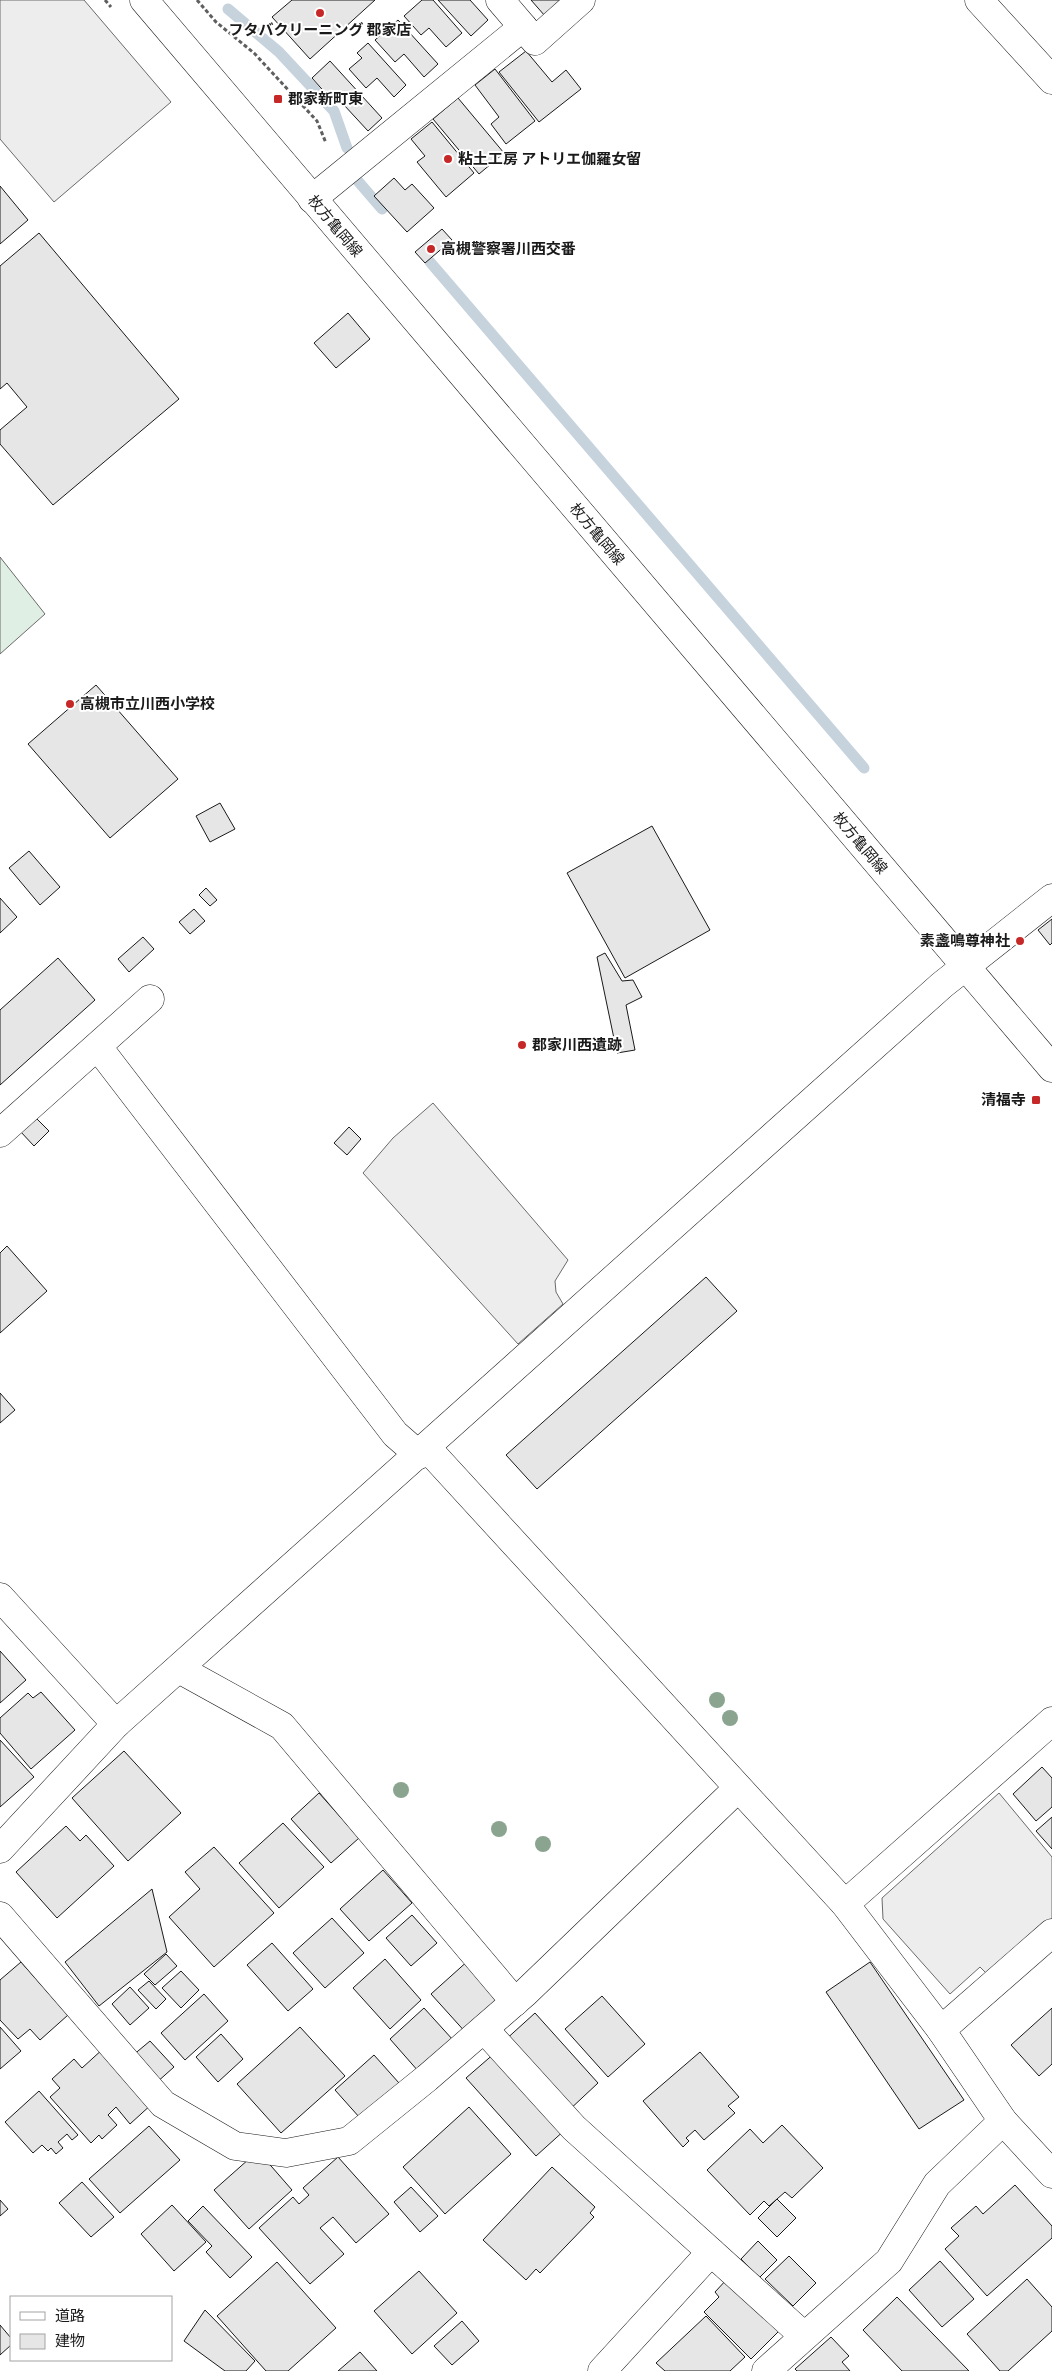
<svg xmlns="http://www.w3.org/2000/svg" width="1052" height="2371" viewBox="0 0 1052 2371" font-family="'Exo 2','Noto Sans JP',sans-serif">
<style>
.green{fill:#e0efe3;stroke:#6a6a6a}
.parking{fill:#ededed;stroke:#6a6a6a}
.lines{fill:none;stroke-linecap:round;stroke-linejoin:round}
.stream{stroke:#c6d2dc;stroke-width:11}
.building{fill:#e6e6e6;stroke:#1a1a1a}
.minor-casing{stroke:#1a1a1a;stroke-width:29}
.major-casing{stroke:#1a1a1a;stroke-width:29}
.path{stroke:#5f5f5f;stroke-width:3;stroke-dasharray:4 2.5;stroke-linecap:butt}
.minor{stroke:#fff;stroke-width:28}
.major{stroke:#fff;stroke-width:28}
.tree{fill:#8aa48f}
.poi-dot{fill:#c62828;stroke:#fff;stroke-width:2}
.labels{text-anchor:middle;stroke-width:4;stroke-linejoin:round;paint-order:stroke}
.poi-label{font-size:15px;font-weight:bold;fill:#1a1a1a;stroke:#fff;text-anchor:start}
.street-label{font-size:15px;fill:#1a1a1a;stroke:#fff}
</style>
<rect width="100%" height="100%" fill="#fff"/>
<polygon class="green" points="0,557 45,614 0,654"/>
<g class="parking">
<polygon points="0,0 84,0 171,102 54,202 0,139"/>
<polygon points="433,1103 568,1260 555,1281 556,1292 563,1304 518,1344 363,1173 393,1138"/>
<polygon points="999,1793 1052,1857 1052,1925 992,1979 980,1967 950,1994 883,1919 882,1898"/>
</g>
<g class="lines">
<g class="stream">
<polyline points="228,9 279,52 334,111 347,148"/>
<polyline points="357,180 382,209"/>
<polyline points="430,262 864,768"/>
</g>
</g>
<g class="building">
<polygon points="292,0 375,0 310,59 272,17"/>
<polygon points="422,0 433,0 462,33 446,47 429,28 421,35 404,16"/>
<polygon points="438,0 470,0 488,20 471,36"/>
<polygon points="531,0 565,0 545,16"/>
<polygon points="398,20 438,64 424,77 404,54 395,62 375,40"/>
<polygon points="368,43 406,85 394,97 377,78 366,88 349,69 362,58 357,53"/>
<polygon points="526,51 552,82 566,70 581,89 539,122 499,72"/>
<polygon points="330,61 382,118 368,131 332,92 328,96 312,78"/>
<polygon points="495,69 535,121 506,144 491,124 499,117 475,85"/>
<polygon points="458,98 504,153 479,174 433,119"/>
<polygon points="432,122 474,173 446,197 417,162 425,156 411,139"/>
<polygon points="394,178 405,190 412,184 434,208 407,232 374,196"/>
<polygon points="0,186 28,220 0,244"/>
<polygon points="442,229 452,240 425,263 415,252"/>
<polygon points="39,233 179,399 53,505 0,444 0,430 27,407 7,383 0,389 0,266"/>
<polygon points="348,313 370,339 336,368 314,343"/>
<polygon points="96,685 178,779 110,838 28,744"/>
<polygon points="220,803 235,829 210,842 196,816"/>
<polygon points="652,826 710,930 625,978 567,873"/>
<polygon points="29,851 60,887 40,905 9,868"/>
<polygon points="206,888 217,900 210,906 199,895"/>
<polygon points="0,898 17,917 0,933"/>
<polygon points="194,909 205,921 190,934 179,922"/>
<polygon points="1052,919 1052,943 1050,945 1038,930"/>
<polygon points="143,937 154,949 129,972 118,959"/>
<polygon points="605,953 622,981 633,980 642,997 626,1005 635,1050 617,1053 597,957"/>
<polygon points="58,958 95,1000 0,1085 0,1010"/>
<polygon points="35,1117 49,1131 34,1146 20,1131"/>
<polygon points="349,1127 361,1139 347,1155 334,1143"/>
<polygon points="7,1246 47,1291 0,1333 0,1253"/>
<polygon points="706,1277 737,1311 537,1489 506,1455"/>
<polygon points="0,1393 15,1410 0,1423"/>
<polygon points="0,1651 26,1680 0,1703"/>
<polygon points="41,1692 75,1730 31,1769 0,1733 0,1718 28,1693 33,1698"/>
<polygon points="0,1740 34,1777 0,1807"/>
<polygon points="124,1751 181,1813 128,1861 72,1798"/>
<polygon points="1042,1767 1052,1778 1052,1807 1036,1821 1013,1794"/>
<polygon points="319,1793 359,1838 331,1863 291,1819"/>
<polygon points="1052,1817 1052,1849 1036,1831"/>
<polygon points="283,1823 324,1867 279,1908 239,1863"/>
<polygon points="66,1826 80,1841 86,1835 114,1866 57,1918 16,1872"/>
<polygon points="214,1847 274,1913 214,1967 169,1917 200,1889 185,1872"/>
<polygon points="383,1870 412,1903 369,1941 340,1909"/>
<polygon points="152,1889 167,1952 99,2006 65,1962"/>
<polygon points="412,1915 437,1943 411,1966 386,1938"/>
<polygon points="332,1918 364,1953 325,1988 293,1953"/>
<polygon points="272,1943 313,1989 288,2011 247,1965"/>
<polygon points="166,1954 177,1966 155,1985 144,1974"/>
<polygon points="385,1959 421,2000 390,2029 353,1988"/>
<polygon points="470,1959 507,2000 468,2035 431,1994"/>
<polygon points="21,1962 68,2015 40,2040 30,2029 18,2039 0,2020 0,1980"/>
<polygon points="870,1962 964,2100 919,2129 826,1992"/>
<polygon points="181,1971 199,1990 181,2008 162,1988"/>
<polygon points="149,1981 166,1999 156,2009 138,1990"/>
<polygon points="130,1987 149,2008 130,2025 112,2004"/>
<polygon points="204,1994 228,2021 185,2060 161,2033"/>
<polygon points="602,1996 645,2044 608,2077 565,2029"/>
<polygon points="424,2008 453,2040 419,2072 390,2039"/>
<polygon points="1052,2008 1052,2064 1039,2076 1011,2045"/>
<polygon points="535,2013 598,2083 567,2112 503,2042"/>
<polygon points="0,2027 21,2051 0,2069"/>
<polygon points="300,2027 345,2076 281,2133 237,2084"/>
<polygon points="221,2034 243,2059 218,2082 196,2057"/>
<polygon points="150,2041 174,2067 156,2083 132,2056"/>
<polygon points="104,2048 153,2103 130,2124 116,2107 108,2115 117,2125 102,2139 99,2135 91,2143 50,2097 60,2088 52,2079 74,2059 82,2068"/>
<polygon points="496,2052 566,2129 536,2156 466,2078"/>
<polygon points="700,2052 739,2097 728,2106 735,2113 704,2140 695,2130 686,2138 689,2141 683,2147 643,2101"/>
<polygon points="374,2055 399,2083 360,2118 335,2090"/>
<polygon points="39,2091 78,2135 72,2140 67,2134 58,2142 63,2148 56,2154 51,2148 48,2151 42,2145 33,2153 5,2122"/>
<polygon points="469,2107 511,2154 445,2214 403,2167"/>
<polygon points="782,2125 823,2168 792,2198 785,2192 769,2206 764,2201 750,2215 707,2170 750,2129 763,2143"/>
<polygon points="149,2126 180,2160 120,2213 89,2179"/>
<polygon points="258,2151 292,2190 249,2229 214,2190"/>
<polygon points="338,2157 389,2214 356,2243 333,2217 320,2228 344,2254 310,2284 259,2228 293,2197 299,2204 309,2195 303,2188"/>
<polygon points="552,2167 595,2207 590,2213 594,2217 540,2273 536,2269 526,2280 483,2240"/>
<polygon points="82,2182 114,2217 91,2237 59,2203"/>
<polygon points="1015,2185 1052,2226 1052,2238 987,2296 945,2249 959,2236 951,2228 976,2206 983,2214"/>
<polygon points="411,2187 438,2216 420,2232 394,2202"/>
<polygon points="777,2199 796,2218 777,2237 758,2218"/>
<polygon points="0,2200 8,2209 0,2216"/>
<polygon points="172,2205 206,2242 174,2271 141,2234"/>
<polygon points="203,2206 252,2257 230,2278 206,2252 212,2246 188,2221"/>
<polygon points="758,2241 777,2260 759,2278 741,2259"/>
<polygon points="789,2256 816,2283 793,2306 765,2279"/>
<polygon points="940,2261 974,2299 942,2327 909,2290"/>
<polygon points="277,2262 336,2328 288,2371 266,2371 217,2316"/>
<polygon points="419,2271 457,2313 412,2354 374,2311"/>
<polygon points="728,2278 780,2330 751,2359 704,2312 719,2297 715,2292"/>
<polygon points="1027,2279 1052,2307 1052,2331 1008,2371 1000,2371 967,2334"/>
<polygon points="897,2297 969,2371 902,2371 863,2330"/>
<polygon points="205,2310 255,2361 246,2371 225,2371 184,2341"/>
<polygon points="706,2316 745,2357 730,2371 665,2371 656,2363"/>
<polygon points="462,2321 479,2341 452,2365 434,2346"/>
<polygon points="0,2325 11,2338 11,2345 0,2355"/>
<polygon points="831,2337 849,2356 842,2362 850,2371 797,2371 795,2369"/>
<polygon points="360,2352 377,2371 338,2371"/>
</g>
<g class="lines">
<g class="minor-casing">
<g id="minor">
<polyline points="979,0 1052,80"/>
<polyline points="523,27 535,41 581,0"/>
<polyline points="312,199 523,27 500,0"/>
<polyline points="98,1047 395,1434 419,1455"/>
<polyline points="0,1133 150,999"/>
<polyline points="427,1448 845,1904 941,2030 1003,2121 1052,2174"/>
<polyline points="0,1597 116,1724"/>
<polyline points="179,1669 282,1726 515,2002"/>
<polyline points="0,1849 116,1724 942,985 1052,898"/>
<polyline points="845,1904 1052,1721"/>
<polyline points="0,1916 163,2104 235,2146 286,2153 349,2141 427,2078 525,1993 737,1789"/>
<polyline points="484,2029 574,2128 804,2336"/>
<polyline points="941,2030 1052,1933"/>
<polyline points="602,2371 711,2252"/>
<polyline points="766,2371 889,2261 937,2184 1003,2121"/>
</g>
</g>
<g class="major-casing">
<polyline id="major" points="144,0 1052,1068"/>
</g>
<g class="path">
<polyline points="105,0 111,7"/>
<polyline points="197,0 216,22 254,53 317,121 326,143"/>
</g>
<use href="#minor" class="minor"/>
<use href="#major" class="major"/>
</g>
<g class="tree">
<circle cx="717" cy="1700" r="8"/>
<circle cx="730" cy="1718" r="8"/>
<circle cx="401" cy="1790" r="8"/>
<circle cx="499" cy="1829" r="8"/>
<circle cx="543" cy="1844" r="8"/>
</g>
<g class="poi-dot">
<circle cx="320" cy="13" r="5"/>
<rect x="273" y="94" width="10" height="10" rx="2.5"/>
<circle cx="448" cy="159" r="5"/>
<circle cx="431" cy="249" r="5"/>
<circle cx="70" cy="704" r="5"/>
<circle cx="1020" cy="941" r="5"/>
<circle cx="522" cy="1045" r="5"/>
<rect x="1031" y="1095" width="10" height="10" rx="2.5"/>
</g>
<g class="labels">
<g class="poi-label">
<text x="320" y="35" text-anchor="middle">フタバクリーニング 郡家店</text>
<text x="288" y="104">郡家新町東</text>
<text x="458" y="164">粘土工房 アトリエ伽羅女留</text>
<text x="441" y="254">高槻警察署川西交番</text>
<text x="80" y="709">高槻市立川西小学校</text>
<text x="1010" y="946" text-anchor="end">素盞鳴尊神社</text>
<text x="532" y="1050">郡家川西遺跡</text>
<text x="1026" y="1105" text-anchor="end">清福寺</text>
</g>
<g class="street-label">
<text transform="translate(335 226) rotate(50)" y="5">枚方亀岡線</text>
<text transform="translate(597 534) rotate(50)" y="5">枚方亀岡線</text>
<text transform="translate(860 843) rotate(50)" y="5">枚方亀岡線</text>
</g>
</g>
<rect x="10" y="2296" width="162" height="65" fill="#ffffff" stroke="#a3a3a3"/>
<rect x="20" y="2312" width="25" height="8" fill="#ffffff" stroke="#a3a3a3"/>
<text x="55" y="2321" font-size="15" fill="#1a1a1a">道路</text>
<rect x="20" y="2334" width="25" height="15" fill="#e6e6e6" stroke="#a3a3a3"/>
<text x="55" y="2346" font-size="15" fill="#1a1a1a">建物</text>
</svg>
